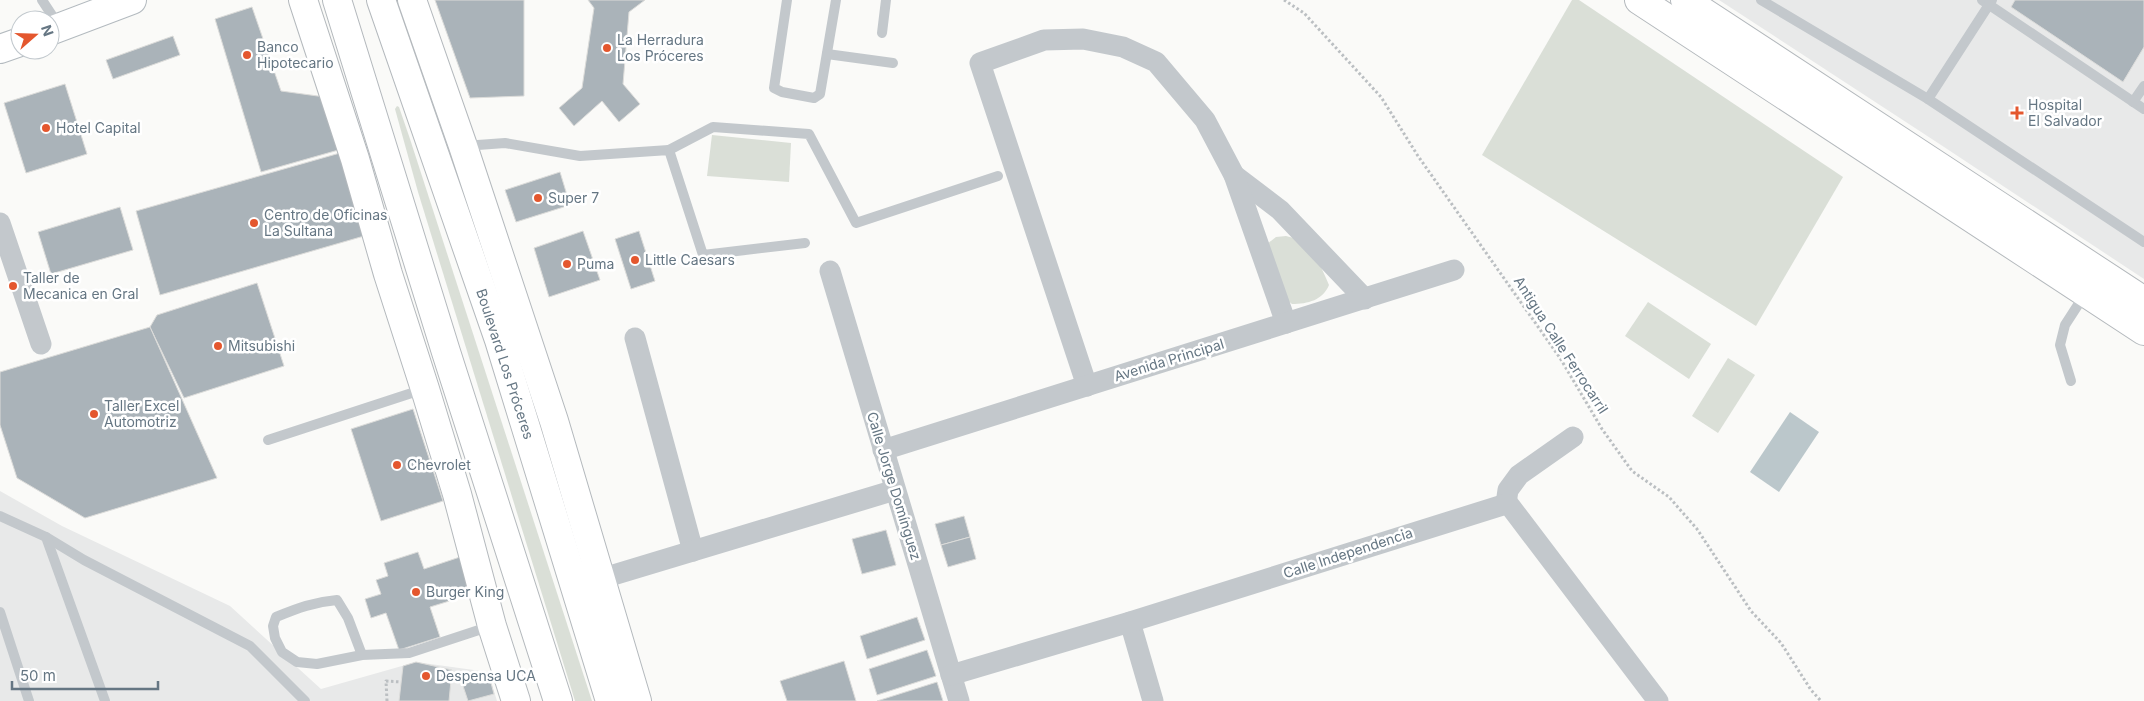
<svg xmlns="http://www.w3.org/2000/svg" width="2144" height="701" viewBox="0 0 2144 701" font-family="Inter,sans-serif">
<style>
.built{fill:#e8e9e9}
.green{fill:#dadfd7}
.water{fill:#bbc7cb}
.building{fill:#aab3b9;stroke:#dcdcda}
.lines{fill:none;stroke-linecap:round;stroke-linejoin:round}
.secondary-casing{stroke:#b3babf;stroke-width:30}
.highway-casing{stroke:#b4b9bd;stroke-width:30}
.path{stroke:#bbbfc2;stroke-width:3;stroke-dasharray:2.5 2.5;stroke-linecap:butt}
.lane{stroke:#c3c8cc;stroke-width:10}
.street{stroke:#c3c8cc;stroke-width:21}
.secondary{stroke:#fff;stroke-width:28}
.highway{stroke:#fff;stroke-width:28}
.poi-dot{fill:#e4572e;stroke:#fff;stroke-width:2}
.labels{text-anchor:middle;stroke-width:5;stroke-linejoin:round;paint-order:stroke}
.poi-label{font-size:14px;fill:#657683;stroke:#fff;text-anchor:start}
.street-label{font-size:14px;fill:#657683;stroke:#fff}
</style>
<rect width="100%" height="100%" fill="#fafaf8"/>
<g class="built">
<polygon points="1719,0 2144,0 2144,279 1938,143"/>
<polygon points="0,491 62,526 230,606 321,689 416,662 488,672 497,701 0,701"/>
</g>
<g class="green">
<polygon points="1572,0 1579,0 1843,177 1756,326 1482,155"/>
<polygon points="397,106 399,107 410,139 592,701 575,701 418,192 395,109"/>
<polygon points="712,135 791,143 789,182 707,176"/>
<path d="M1286 236C1311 241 1320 264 1329 285 1323 300 1308 304 1292 304L1283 297 1267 244 1276 237Z"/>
<polygon points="1648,302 1711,344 1689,379 1625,336"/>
<polygon points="1728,358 1755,375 1718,433 1692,416"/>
</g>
<polygon class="water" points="1790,412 1819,432 1779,492 1750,472"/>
<g class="building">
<polygon points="435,0 524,0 524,96 470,98"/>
<polygon points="588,0 645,0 629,12 623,84 640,104 619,122 602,101 574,126 559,108 582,88 594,8"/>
<polygon points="2015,0 2144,0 2144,47 2123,82 2011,7"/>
<polygon points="252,7 281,91 325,97 342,149 261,172 215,19"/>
<polygon points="173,36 180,55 113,79 106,60"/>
<polygon points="65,84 87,154 26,173 4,103"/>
<polygon points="347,151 371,234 160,295 136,211"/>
<polygon points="560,172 570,205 516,222 505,190"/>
<polygon points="120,207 133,250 51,274 38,232"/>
<polygon points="583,231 600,280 549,297 534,248"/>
<polygon points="639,231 655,281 631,289 615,239"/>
<polygon points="257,283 284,366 184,398 150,327 157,315"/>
<polygon points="150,327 217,478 85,518 17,478 0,425 0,372"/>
<polygon points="413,409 443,501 381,521 351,429"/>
<polygon points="964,516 970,537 941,545 935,524"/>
<polygon points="886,530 896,565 862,574 852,539"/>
<polygon points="970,537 976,559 948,567 941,545"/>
<polygon points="418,552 424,569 460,557 472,594 430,607 440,637 399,650 386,613 371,618 365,599 381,594 376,580 388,576 384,563"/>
<polygon points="917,617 925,640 867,659 860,636"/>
<polygon points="927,650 936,676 877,695 869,669"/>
<polygon points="844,661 856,701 787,701 780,681"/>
<polygon points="416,662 452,670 449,701 399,701 403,666"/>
<polygon points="488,672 494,694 468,701 461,680"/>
<polygon points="937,682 943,701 877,701"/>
</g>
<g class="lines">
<g class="secondary-casing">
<g id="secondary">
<polyline points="50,31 132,0"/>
<polyline points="0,49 20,42"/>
</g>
</g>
<g class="highway-casing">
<g id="highway">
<polyline points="303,0 355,159 388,274 425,389 457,494 492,626 516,701"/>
<polyline points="337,0 446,352 558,701"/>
<polyline points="381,0 499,340 610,701"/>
<polyline points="412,0 463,146 554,421 637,701"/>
<polyline points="1639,0 2144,331"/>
<polyline points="1685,0 2144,301"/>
</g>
</g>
<g class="path">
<polyline points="1284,0 1304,13 1381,97 1418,156 1560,358 1602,429 1632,471 1669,497 1697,529 1751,611 1781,643 1811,690 1821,701"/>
<polyline points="387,701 386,681 401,682"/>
</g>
<g class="lane">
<polyline points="42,0 59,26"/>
<polyline points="787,0 774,88 782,92 814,98 820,94 836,0"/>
<polyline points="1761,0 1928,99 2144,242"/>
<polyline points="1982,0 2144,109"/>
<polyline points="882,33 886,0"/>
<polyline points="827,54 893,63"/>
<polyline points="1928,99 1992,0"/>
<polyline points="2133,102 2144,86"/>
<polyline points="464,146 505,143 580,156 669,150 703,255 805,243"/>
<polyline points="669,150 713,127 809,134 856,223 998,176"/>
<polyline points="2071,381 2060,345 2065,325 2085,294"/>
<polyline points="268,440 424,389"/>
<polyline points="0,516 46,537 84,560 250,646 305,701"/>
<polyline points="46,537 105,701"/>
<polyline points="0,612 29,701"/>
<path d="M362 655 348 618 337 600C314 602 298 608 276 617L273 626 275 638 282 652 297 662 317 664 362 655 409 653 491 626"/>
</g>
<g class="street">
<polyline points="1234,175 1280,210 1365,299"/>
<polyline points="0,223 41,344"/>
<polyline points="830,271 959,701"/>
<polyline points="635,338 693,551"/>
<polyline points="1087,386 980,63 1044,40 1083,39 1123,47 1156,62 1205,120 1234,175 1286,323"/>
<polyline points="883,450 1454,270"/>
<polyline points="1506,504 1508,490 1519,475 1573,437"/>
<polyline points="600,579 895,490"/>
<polyline points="1130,622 1153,701"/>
<polyline points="951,675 1130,622 1506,504 1510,506 1658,701"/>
</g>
<use href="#secondary" class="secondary"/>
<use href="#highway" class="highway"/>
</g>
<g class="poi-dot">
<circle cx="607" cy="48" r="5"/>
<circle cx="247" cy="55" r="5"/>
<path d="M2014.5 105.5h5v5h5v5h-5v5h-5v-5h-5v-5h5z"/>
<circle cx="46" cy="128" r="5"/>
<circle cx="538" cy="198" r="5"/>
<circle cx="254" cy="223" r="5"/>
<circle cx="635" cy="260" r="5"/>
<circle cx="567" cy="264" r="5"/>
<circle cx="13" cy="286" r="5"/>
<circle cx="218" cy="346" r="5"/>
<circle cx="94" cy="414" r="5"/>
<circle cx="397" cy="465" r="5"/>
<circle cx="416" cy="592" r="5"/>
<circle cx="426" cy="676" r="5"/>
</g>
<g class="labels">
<g class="poi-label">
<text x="617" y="45">La Herradura<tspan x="617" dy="16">Los Próceres</tspan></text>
<text x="257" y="52">Banco<tspan x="257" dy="16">Hipotecario</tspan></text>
<text x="2028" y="110">Hospital<tspan x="2028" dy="16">El Salvador</tspan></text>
<text x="56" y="133">Hotel Capital</text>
<text x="548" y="203">Super 7</text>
<text x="264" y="220">Centro de Oficinas<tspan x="264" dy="16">La Sultana</tspan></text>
<text x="645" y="265">Little Caesars</text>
<text x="577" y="269">Puma</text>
<text x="23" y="283">Taller de<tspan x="23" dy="16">Mecanica en Gral</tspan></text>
<text x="228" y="351">Mitsubishi</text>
<text x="104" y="411">Taller Excel<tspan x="104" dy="16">Automotriz</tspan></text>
<text x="407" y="470">Chevrolet</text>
<text x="426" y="597">Burger King</text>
<text x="436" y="681">Despensa UCA</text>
</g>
<g class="street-label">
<text transform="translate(1561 345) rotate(57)" y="5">Antigua Calle Ferrocarril</text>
<text transform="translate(1169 360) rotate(-17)" y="5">Avenida Principal</text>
<text transform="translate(505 364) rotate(72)" y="5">Boulevard Los Próceres</text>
<text transform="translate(894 486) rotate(73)" y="5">Calle Jorge Domínguez</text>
<text transform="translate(1348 553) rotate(-18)" y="5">Calle Independencia</text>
</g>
</g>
<g transform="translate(35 35) rotate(70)"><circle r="24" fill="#ffffff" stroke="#c1c8cd"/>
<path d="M0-4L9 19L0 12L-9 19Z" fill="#e4572e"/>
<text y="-8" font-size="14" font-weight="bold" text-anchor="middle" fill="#657683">N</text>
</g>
<path d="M12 681v8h146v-8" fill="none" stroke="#657683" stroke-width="2.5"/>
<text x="20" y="681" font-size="15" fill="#657683" stroke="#ffffff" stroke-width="4" paint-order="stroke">50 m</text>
</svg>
